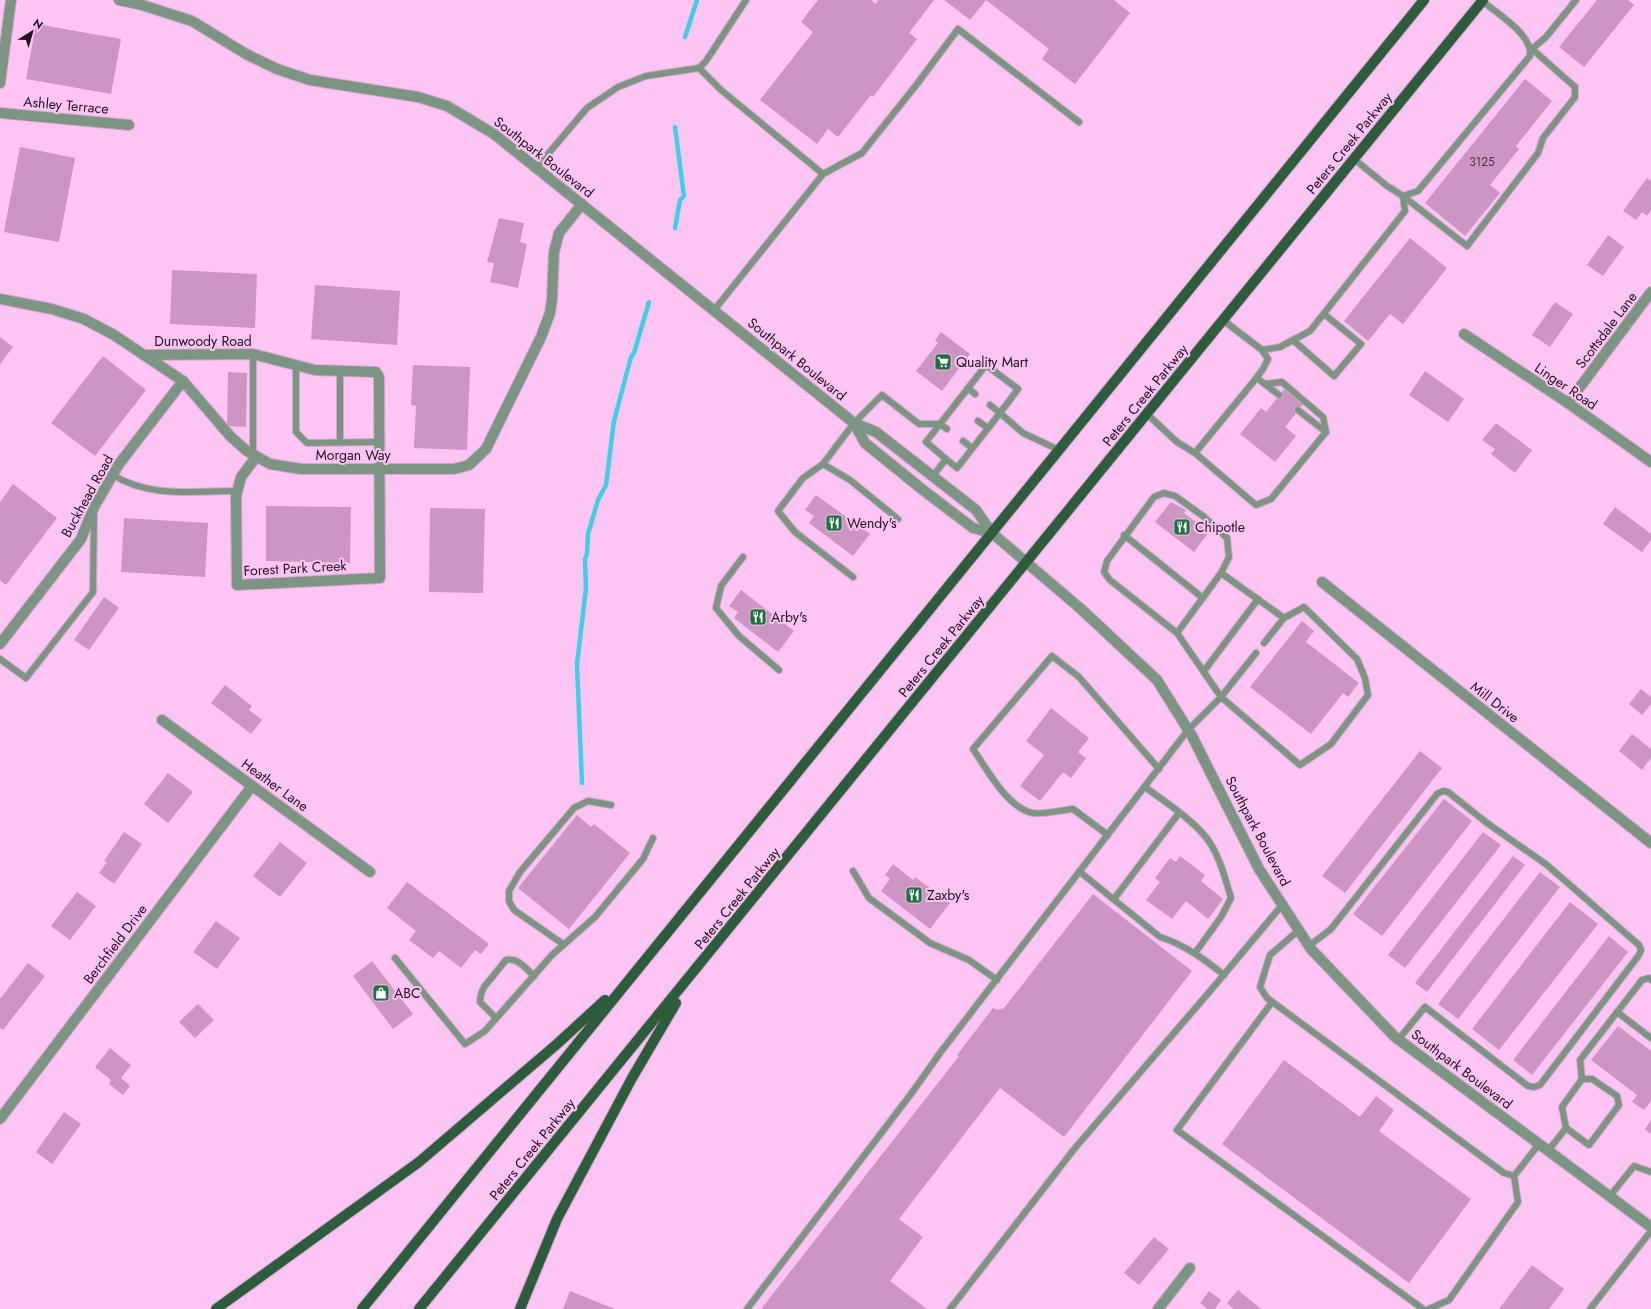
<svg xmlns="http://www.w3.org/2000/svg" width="1651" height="1309" viewBox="0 0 1651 1309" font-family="Jost,sans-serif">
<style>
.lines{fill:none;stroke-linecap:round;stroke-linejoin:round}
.stream{stroke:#42cde7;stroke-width:4.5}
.building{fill:#cc96c3}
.service-casing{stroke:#d6a4cd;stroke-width:8}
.minor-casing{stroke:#d6a4cd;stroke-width:12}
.tertiary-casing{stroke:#d6a4cd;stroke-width:12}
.primary-casing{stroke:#d6a4cd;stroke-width:12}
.service{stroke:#7c9582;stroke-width:6}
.minor{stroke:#7c9582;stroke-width:10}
.tertiary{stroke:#7c9582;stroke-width:10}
.primary{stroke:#2c5c3c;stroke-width:10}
.labels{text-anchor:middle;stroke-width:4;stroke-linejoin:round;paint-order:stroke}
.number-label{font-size:12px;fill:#4d3149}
.street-label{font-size:14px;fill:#230f20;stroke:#fdc5f3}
.poi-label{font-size:14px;fill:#230f20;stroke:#fdc5f3;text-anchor:start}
</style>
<rect width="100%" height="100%" fill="#fdc5f3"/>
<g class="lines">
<g class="stream">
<polyline points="685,37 697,0"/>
<polyline points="675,228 680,200 684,196 675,127"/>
<polyline points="582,783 577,664 586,588 585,559 587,554 588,534 598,500 606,485 614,421 631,357 634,353 649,302"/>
</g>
</g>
<g class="building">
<polygon points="818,0 871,0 876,4 878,0 934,0 909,33 917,39 873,97 871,95 838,137 828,129 817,144 760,100 813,32 801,22"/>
<polygon points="944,0 1114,0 1130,13 1075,84 1042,59 1049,49 986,0 970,20"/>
<polygon points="1597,0 1628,0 1634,5 1584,67 1559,47"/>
<polygon points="36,24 121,39 111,94 26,79"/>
<polygon points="1525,79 1552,101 1516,146 1519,149 1490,185 1500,193 1465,236 1425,203"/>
<polygon points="20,147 75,158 59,242 4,232"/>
<polygon points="1647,178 1651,181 1651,210 1647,216 1642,212 1636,220 1623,211"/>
<polygon points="499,218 524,223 520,242 527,244 518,288 490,282 494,263 487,262"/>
<polygon points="1608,235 1624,247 1603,276 1587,265"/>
<polygon points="1410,238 1447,268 1403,324 1390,314 1368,341 1344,321"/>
<polygon points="172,270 257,274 255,328 170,324"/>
<polygon points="315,285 400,291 397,345 311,339"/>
<polygon points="1555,302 1573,314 1550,347 1532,335"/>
<polygon points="941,332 970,354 942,391 916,371 938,343 935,340"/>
<polygon points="0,337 13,347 0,364"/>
<polygon points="103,356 146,390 95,456 51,423"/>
<polygon points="413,365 470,367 467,450 414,448 416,406 411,405"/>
<polygon points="1425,371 1464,399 1448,422 1409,395"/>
<polygon points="228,372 247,373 246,427 227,426"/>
<polygon points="1285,388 1304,403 1285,427 1296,436 1275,462 1240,434 1261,408 1266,412"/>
<polygon points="1496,423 1532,450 1515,473 1491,454 1495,449 1482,440"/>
<polygon points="13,484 57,518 6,585 0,580 0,502"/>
<polygon points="816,495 870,534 853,556 809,523 814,516 805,510"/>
<polygon points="1171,502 1186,510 1184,513 1209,532 1194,552 1155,522"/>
<polygon points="266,506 351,507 350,563 266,561"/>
<polygon points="1615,507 1651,534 1651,540 1642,552 1603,524"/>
<polygon points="430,508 485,509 483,593 429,592"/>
<polygon points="124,518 208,523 205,577 121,572"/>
<polygon points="741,590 794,631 778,652 734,618 738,612 729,606"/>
<polygon points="104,597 119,608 89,650 74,640"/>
<polygon points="1302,621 1314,631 1306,642 1359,683 1348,697 1343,693 1311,734 1250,687"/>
<polygon points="225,685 252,706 249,710 262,720 251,734 211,703"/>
<polygon points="1641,689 1651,697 1651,704 1642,715 1629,704"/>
<polygon points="1051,708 1089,738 1078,752 1086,758 1071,778 1063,772 1040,801 1020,786 1044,755 1026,741"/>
<polygon points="1632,734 1651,749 1651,758 1642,770 1619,751"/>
<polygon points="1420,751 1442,768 1345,893 1322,876"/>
<polygon points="168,773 193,792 168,823 144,804"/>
<polygon points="1444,799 1472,821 1382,936 1353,914"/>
<polygon points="577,815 591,827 594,824 630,853 569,929 518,888"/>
<polygon points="124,832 142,844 114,884 99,873 107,862 104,861"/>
<polygon points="1483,832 1501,845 1405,968 1388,955"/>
<polygon points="280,842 307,863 280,897 253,876"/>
<polygon points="1180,856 1205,875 1201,881 1223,899 1208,919 1186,901 1172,919 1146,900 1160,882 1155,878 1170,858 1176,862"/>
<polygon points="1513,856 1525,865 1427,992 1415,983"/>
<polygon points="893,864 913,880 915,877 950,903 930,929 881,891 890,879 885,875"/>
<polygon points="1540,872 1560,887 1458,1019 1438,1004"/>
<polygon points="407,882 489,944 481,954 475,950 461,968 439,951 433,958 409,940 416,931 387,908"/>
<polygon points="77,892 96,906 70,940 51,926"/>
<polygon points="1093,894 1192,971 1064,1137 1000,1088 899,1219 923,1237 890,1281 927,1309 761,1309 959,1056 957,1055 993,1008 997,1010 1004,1008"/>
<polygon points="1570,902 1598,924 1499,1050 1472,1029"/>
<polygon points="216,921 240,938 217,969 193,952"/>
<polygon points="1609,936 1628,952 1532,1075 1513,1060"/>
<polygon points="372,961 413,1014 393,1029 353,976"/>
<polygon points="28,963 45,976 3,1030 0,1028 0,999"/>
<polygon points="198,1004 214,1020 195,1038 179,1022"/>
<polygon points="1618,1026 1651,1051 1651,1101 1644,1110 1632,1102 1637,1095 1591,1060"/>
<polygon points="110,1048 131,1065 121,1078 130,1086 123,1095 109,1084 111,1080 95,1067"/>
<polygon points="1284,1060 1360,1117 1376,1096 1394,1110 1379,1131 1471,1199 1409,1283 1222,1144"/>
<polygon points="64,1112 81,1124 52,1164 36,1152"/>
<polygon points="1651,1120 1651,1134 1645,1129"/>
<polygon points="1154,1237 1169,1249 1139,1285 1124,1273"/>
<polygon points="1532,1265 1564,1289 1549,1309 1499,1309"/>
<polygon points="1238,1290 1261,1309 1234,1309 1227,1303"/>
<polygon points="570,1291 615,1309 563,1309"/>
<polygon points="1209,1291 1221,1300 1215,1309 1208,1309 1200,1303"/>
</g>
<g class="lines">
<g class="service-casing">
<g id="service">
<polyline points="699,68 721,90 823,174"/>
<path d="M1354 159 1387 186 1403 196 1418 191 1530 56C1534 36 1497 13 1482 1"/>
<polyline points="536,168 587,108 618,87 646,76 699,68 706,61 746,0"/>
<polyline points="1403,196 1467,246 1538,153 1543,138 1575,97 1575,87 1532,49 1546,37 1576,0"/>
<polyline points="715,309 823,174 862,153 917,84 958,29 1079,122"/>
<polyline points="1294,341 1334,376 1361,344 1324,314"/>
<polyline points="1262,350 1280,347 1310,331 1405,211 1403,196"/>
<polyline points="253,354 253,455"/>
<polyline points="296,366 296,432 307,443 379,442"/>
<polyline points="1257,378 1279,395"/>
<polyline points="968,388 975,394"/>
<polyline points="1298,410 1326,432"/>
<polyline points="1147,414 1177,442 1195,453 1254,381 1263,369 1268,359 1262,350 1223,320"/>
<polyline points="978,421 988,428"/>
<polyline points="963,441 972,448"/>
<polyline points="340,442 340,371"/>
<polyline points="1195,453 1256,505 1271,499 1326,432 1323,417 1282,382 1265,384"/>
<polyline points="946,459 926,442 986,365 1018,389 1000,413 990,405"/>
<polyline points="823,464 854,423 882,395 919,424 940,424 947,429"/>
<path d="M113 475C149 498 195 491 237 491"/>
<polyline points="933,476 946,459 957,468 1000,413 1023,433 1059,450"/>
<polyline points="1124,535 1203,598"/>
<polyline points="743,557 721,586 716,608 739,636 779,670"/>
<polyline points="1221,573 1284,618"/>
<polyline points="853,577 795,532 778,511 803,478 823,464 850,480 898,519"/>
<polyline points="1177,633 1221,573 1229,557 1227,538 1203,516 1175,496 1164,493 1154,497 1107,561 1104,572 1110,580 1177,633 1221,697 1300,765 1331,744 1368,695 1365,678 1357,659 1304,607 1284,618 1264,643"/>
<polyline points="0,659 26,678 93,592 94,514"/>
<polyline points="1204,671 1258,599"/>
<path d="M1145 787C1165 802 1189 817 1205 836 1219 853 1225 878 1231 898L1221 917 1195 953"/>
<path d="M1108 835 1073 809C1062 810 1042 815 1033 813 1007 808 987 769 973 749L1052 656 1079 677 1159 769"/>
<polyline points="853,871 869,898 930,943 969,960 997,980"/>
<path d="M1080 872 1160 937C1185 945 1204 959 1224 975"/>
<polyline points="1114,899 1179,813"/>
<polyline points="1299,930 1270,955 1260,987 1267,998 1504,1173 1514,1176 1539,1144"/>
<polyline points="563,944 514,910 509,901 509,891 520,872 574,808 588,801 611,805"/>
<polyline points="1309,946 1331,929 1437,794 1443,791 1448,792 1487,823 1547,865 1639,945 1641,950 1639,955 1540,1085 1534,1087 1528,1086 1425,1007 1398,1040"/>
<polyline points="395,958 465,1044 485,1031 552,955 595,917 643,859 653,838"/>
<polyline points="1272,1002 1177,1130 1423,1309"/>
<polyline points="1617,1012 1651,1038"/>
<path d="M496 1018 480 1002 481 994 484 987 506 960C518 957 526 969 534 976"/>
<polyline points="1566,1128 1589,1145 1619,1105 1617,1096 1592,1079 1582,1079"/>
<polyline points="1548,1151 1566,1128 1562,1107 1582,1079 1580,1060 1642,980 1649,978 1651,980"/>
<polyline points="1610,1196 1634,1166 1651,1172"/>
<polyline points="747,1309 911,1094 940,1053 1188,730 1221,697 1256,653"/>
<polyline points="950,1309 1075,1148 1211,990 1282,905"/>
<polyline points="1429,1309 1449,1300 1518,1202 1514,1176"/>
<polyline points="1590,1309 1651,1231"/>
</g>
</g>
<g class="minor-casing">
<g id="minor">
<polyline points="0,83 11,0"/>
<polyline points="0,113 129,125"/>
<polyline points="0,299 52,309 84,319 114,335 183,381 231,437 247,451 270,464 301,469 454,469 469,465 486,449 541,337 550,313 552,299 554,252 559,233 582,204"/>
<polyline points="1464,334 1568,403 1651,462"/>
<polyline points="144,355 253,354 315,370 376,372 379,377 380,578 237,585 236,496 241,477 256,457"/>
<polyline points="1568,403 1651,292"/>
<polyline points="1322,582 1651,843"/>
<polyline points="0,644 81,539 94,507 119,464 183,381"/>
<polyline points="162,720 370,872"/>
<polyline points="0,1119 252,786"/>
<polyline points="1158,1309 1190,1268"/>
</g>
</g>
<g class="tertiary-casing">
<g id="tertiary">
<polyline points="119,0 142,5 192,21 246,54 277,69 310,80 418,97 447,106 494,134 854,423 876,432 976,510 992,533 1081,609 1157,680 1192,736 1259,869 1311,949 1395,1037 1651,1227"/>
<polyline points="854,423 865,443 923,490 973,528 992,533"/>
</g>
</g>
<g class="primary-casing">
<g id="primary">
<polyline points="216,1309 419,1162 557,1044 605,1000"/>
<polyline points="362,1309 1424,0"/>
<polyline points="419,1309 1483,0"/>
<polyline points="520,1309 557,1219 632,1078 676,1003"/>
</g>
</g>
<use href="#service" class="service"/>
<use href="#minor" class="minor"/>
<use href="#tertiary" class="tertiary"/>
<use href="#primary" class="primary"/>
</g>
<defs>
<g id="supermarket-square" transform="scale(0.9)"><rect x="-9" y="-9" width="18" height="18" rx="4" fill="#217040" stroke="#fdc5f3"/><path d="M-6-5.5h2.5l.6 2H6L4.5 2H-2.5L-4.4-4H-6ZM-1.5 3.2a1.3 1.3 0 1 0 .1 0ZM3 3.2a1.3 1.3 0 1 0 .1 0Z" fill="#fff"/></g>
<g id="restaurant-square" transform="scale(0.9)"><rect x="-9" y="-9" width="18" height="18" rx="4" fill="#217040" stroke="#fdc5f3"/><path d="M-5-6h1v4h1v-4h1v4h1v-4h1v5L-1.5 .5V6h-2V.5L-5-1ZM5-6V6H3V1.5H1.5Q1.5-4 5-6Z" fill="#fff"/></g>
<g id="shop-square" transform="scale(0.9)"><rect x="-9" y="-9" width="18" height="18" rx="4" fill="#217040" stroke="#fdc5f3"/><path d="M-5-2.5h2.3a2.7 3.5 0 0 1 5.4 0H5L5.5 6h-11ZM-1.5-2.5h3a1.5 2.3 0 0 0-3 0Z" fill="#fff"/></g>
</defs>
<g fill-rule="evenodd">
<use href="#supermarket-square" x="943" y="362"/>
<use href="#restaurant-square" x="834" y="523"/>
<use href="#restaurant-square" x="1182" y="527"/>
<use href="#restaurant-square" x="758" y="617"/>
<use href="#restaurant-square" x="914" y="895"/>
<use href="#shop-square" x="381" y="993"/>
</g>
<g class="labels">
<g class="number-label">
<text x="1482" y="166">3125</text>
</g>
<g class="street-label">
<text transform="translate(66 105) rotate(5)" y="5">Ashley Terrace</text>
<text transform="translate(1349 143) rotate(-51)" y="5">Peters Creek Parkway</text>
<text transform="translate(544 157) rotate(38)" y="5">Southpark Boulevard</text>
<text transform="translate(1606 330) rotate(-53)" y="5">Scottsdale Lane</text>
<text x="203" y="346">Dunwoody Road</text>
<text transform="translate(797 359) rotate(39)" y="5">Southpark Boulevard</text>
<text transform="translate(1566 386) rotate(34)" y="5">Linger Road</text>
<text transform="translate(1145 395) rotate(-51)" y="5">Peters Creek Parkway</text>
<text x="353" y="460">Morgan Way</text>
<text transform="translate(87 496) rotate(-61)" y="5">Buckhead Road</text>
<text transform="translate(295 568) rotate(-3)" y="5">Forest Park Creek</text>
<text transform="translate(941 646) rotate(-51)" y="5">Peters Creek Parkway</text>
<text transform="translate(1495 702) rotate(38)" y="5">Mill Drive</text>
<text transform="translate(275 785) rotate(36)" y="5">Heather Lane</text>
<text transform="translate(1258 831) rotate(62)" y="5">Southpark Boulevard</text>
<text transform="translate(737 898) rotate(-51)" y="5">Peters Creek Parkway</text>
<text transform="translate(115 944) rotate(-53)" y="5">Berchfield Drive</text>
<text transform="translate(1462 1069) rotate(37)" y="5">Southpark Boulevard</text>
<text transform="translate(532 1149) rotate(-51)" y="5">Peters Creek Parkway</text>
</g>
<g class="poi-label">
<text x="956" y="367">Quality Mart</text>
<text x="847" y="528">Wendy's</text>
<text x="1195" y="532">Chipotle</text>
<text x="771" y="622">Arby's</text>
<text x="927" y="900">Zaxby's</text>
<text x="394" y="998">ABC</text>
</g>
</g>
<g transform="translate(32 32) rotate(37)" stroke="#fdc5f3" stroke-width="3" paint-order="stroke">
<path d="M0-3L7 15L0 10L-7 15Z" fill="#230f20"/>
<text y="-6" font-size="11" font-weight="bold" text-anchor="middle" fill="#230f20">N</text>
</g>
</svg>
